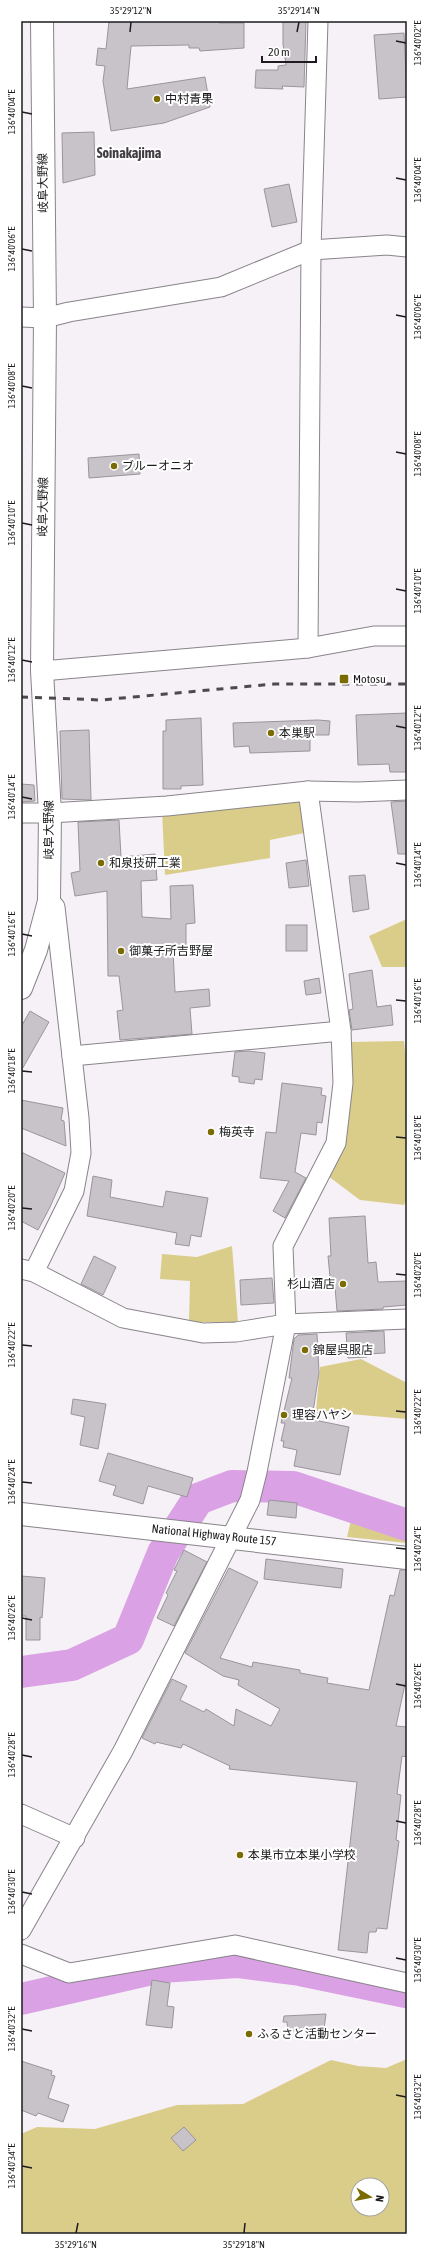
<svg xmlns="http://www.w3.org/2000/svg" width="428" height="2255" viewBox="0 0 428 2255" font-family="'Asap Condensed','Noto Sans JP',sans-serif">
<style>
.green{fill:#dacd8a;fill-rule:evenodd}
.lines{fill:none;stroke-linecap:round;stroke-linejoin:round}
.river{stroke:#daa1e4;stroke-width:32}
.building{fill:#c8c3c9;stroke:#9a949b}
.minor-casing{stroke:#89848a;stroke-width:21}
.primary-casing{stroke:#89848a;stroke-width:24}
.trunk-casing{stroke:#89848a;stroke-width:24}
.minor{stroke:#fff;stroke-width:19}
.primary{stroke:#fff;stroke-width:22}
.trunk{stroke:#fff;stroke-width:22}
.rail{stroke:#4d4a4e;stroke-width:3;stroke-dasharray:7 7;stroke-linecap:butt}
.ticks{fill:none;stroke:#1d1b1e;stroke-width:1.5}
.poi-dot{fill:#7b6b03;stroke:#fff;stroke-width:1.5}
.labels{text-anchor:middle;stroke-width:4;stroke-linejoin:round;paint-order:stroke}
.poi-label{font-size:12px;fill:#1d1b1e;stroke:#fff;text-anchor:start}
.street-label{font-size:12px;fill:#1d1b1e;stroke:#fff}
.quarter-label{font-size:14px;font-weight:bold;fill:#423d43;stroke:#fff}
.neatline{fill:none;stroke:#1d1b1e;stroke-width:1.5}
.ticks-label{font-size:10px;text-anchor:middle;fill:#1d1b1e}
</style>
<rect width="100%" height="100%" fill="#f6f0f7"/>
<g class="green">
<polygon points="305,800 309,832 270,840 270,858 165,875 162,811"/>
<polygon points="407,919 407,967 382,967 369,936"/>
<polygon points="404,1041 407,1070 407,1199 404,1205 360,1200 328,1176 349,1042"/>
<polygon points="232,1246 238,1322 189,1322 190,1281 160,1279 162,1254 197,1257"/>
<polygon points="361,1359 407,1383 407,1419 316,1411 320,1367"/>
<polygon points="352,1516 407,1530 407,1543 347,1537"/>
<path d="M407 2059V2234H21V2134L37 2127 95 2129 177 2105 243 2104 331 2060 358 2066 386 2068ZM358 2185H382V2209H358Z"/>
</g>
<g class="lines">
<g class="river">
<polyline points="21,1672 72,1665 128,1639 163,1553 198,1499 232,1486 293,1487 407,1525"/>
<polyline points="21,1999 161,1967 237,1962 300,1970 406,1992"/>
</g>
</g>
<g class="building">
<polygon points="109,21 219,21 219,23 244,23 244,48 200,51 199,48 189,48 189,45 131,46 127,89 205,77 210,107 164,123 111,131 103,81 105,66 96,65 98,48 106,49"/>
<polygon points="283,21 306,21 304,87 282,86 283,89 255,88 256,70 278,70 278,66 286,65 283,44"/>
<polygon points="404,33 407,97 379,99 374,35"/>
<polygon points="94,132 95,175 63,183 62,133"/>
<polygon points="289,184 297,222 272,227 264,189"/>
<polygon points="139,454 140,474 89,478 88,458"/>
<polygon points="407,713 407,772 390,772 389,764 358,765 356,715"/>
<polygon points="201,718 203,785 181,786 181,789 163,789 163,731 166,731 166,720"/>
<polygon points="318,720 330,721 329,735 310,735 310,751 250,753 249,746 234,747 233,723"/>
<polygon points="89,730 91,800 62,799 60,731"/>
<polygon points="21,784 34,785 35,801 21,802"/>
<polygon points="407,801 407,854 398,854 391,802"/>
<polygon points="119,820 121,857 155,854 157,880 141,881 142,917 171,919 170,886 193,885 195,923 186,924 186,949 173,949 175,992 209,989 210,1006 190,1008 192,1034 120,1040 117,1011 123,1010 119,976 108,976 107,891 75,896 71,873 80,871 78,822"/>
<polygon points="306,860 309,886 289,888 286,863"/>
<polygon points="365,875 369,909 353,912 349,876"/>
<rect x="286" y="925" width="21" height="26"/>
<polygon points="372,970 377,1007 391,1005 393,1025 352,1030 349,1010 353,1009 349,974"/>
<polygon points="319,978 321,993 306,995 304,981"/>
<polygon points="30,1011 49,1022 21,1071 21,1027"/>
<polygon points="248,1051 265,1053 262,1080 255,1079 254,1084 239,1082 239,1077 232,1076 235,1052"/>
<polygon points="282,1083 322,1088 321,1095 326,1096 322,1123 317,1122 316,1135 301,1133 295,1172 306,1178 285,1218 273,1211 289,1181 260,1178 266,1132 276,1133"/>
<polygon points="21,1100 63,1108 61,1120 64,1121 66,1146 21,1128"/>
<polygon points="21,1152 65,1173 50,1207 38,1230 21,1221"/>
<polygon points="93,1176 112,1180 110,1197 163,1207 166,1191 208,1198 201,1237 191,1235 189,1246 175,1244 177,1233 87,1216"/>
<polygon points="365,1216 368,1263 376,1262 378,1282 407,1281 407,1305 383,1307 383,1309 337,1311 335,1287 331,1288 328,1256 331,1256 329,1218"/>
<polygon points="94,1256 116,1267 103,1295 81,1284"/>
<polygon points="272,1278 274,1303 241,1305 240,1280"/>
<polygon points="384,1331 385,1353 367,1354 367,1357 348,1358 346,1333"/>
<polygon points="317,1334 319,1373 313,1412 320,1413 319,1421 349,1427 340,1475 294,1466 297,1450 283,1447 284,1441 281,1441 285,1423 281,1423 292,1378 289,1378 294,1339 298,1335"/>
<polygon points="73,1399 106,1404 98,1449 80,1445 85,1417 71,1414"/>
<polygon points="108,1453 193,1478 187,1497 148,1486 143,1504 113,1495 116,1486 99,1481"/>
<polygon points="269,1500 297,1503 296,1518 267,1515"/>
<polygon points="184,1550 207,1562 174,1626 157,1618 168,1595 166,1593 177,1571 174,1570"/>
<polygon points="266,1559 343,1569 341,1588 264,1579"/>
<polygon points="229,1568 258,1582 220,1658 252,1667 253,1662 300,1670 300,1673 328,1678 327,1683 369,1690 390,1595 394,1596 400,1570 407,1570 407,1675 396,1726 407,1727 407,1757 402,1756 397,1794 401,1795 396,1840 399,1841 387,1929 377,1928 376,1932 369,1932 367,1953 338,1950 357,1782 229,1769 230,1766 183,1744 181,1748 156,1742 155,1744 142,1738 172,1679 187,1686 180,1700 204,1712 206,1709 234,1726 236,1709 271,1726 280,1709 238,1685 239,1680 223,1676 185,1653"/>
<polygon points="21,1576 45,1578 42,1618 40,1617 40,1640 26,1640 26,1616 21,1616"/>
<polygon points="152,1980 170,1983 167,2006 174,2007 172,2028 146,2025"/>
<polygon points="326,2014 324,2029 320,2028 319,2032 308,2030 288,2031 287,2022 283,2022 284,2016"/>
<polygon points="21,2061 52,2071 51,2075 55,2076 48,2098 69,2105 63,2122 38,2113 36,2116 21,2110"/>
<polygon points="184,2127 196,2140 183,2151 171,2138"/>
</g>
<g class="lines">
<g class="minor-casing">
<g id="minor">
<polyline points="21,317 45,318 69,312 221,287 311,250 387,245 407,247"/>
<polyline points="308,648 311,250 318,21"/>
<polyline points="42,671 308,648 374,636 407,636"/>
<polyline points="21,813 50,813 167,806 308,791 358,792 407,790"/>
<polyline points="72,1056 341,1031"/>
<polyline points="21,1269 34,1272 123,1318 203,1333 236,1332 286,1324 407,1319"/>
<polyline points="34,1272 74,1191 81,1153 79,1118 55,907 49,901"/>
<polyline points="21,1814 75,1838"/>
<polyline points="21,1930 123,1751 250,1500 257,1472 286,1324 283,1246 336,1143 343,1083 341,1031 308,791"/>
<polyline points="21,1954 69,1973 235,1945 407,1983"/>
</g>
</g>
<g class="primary-casing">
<polyline id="primary" points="21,988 36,950 49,901 50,813 42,671 45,318 42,21"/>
</g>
<g class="trunk-casing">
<polyline id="trunk" points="21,1514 407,1558"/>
</g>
<use href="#minor" class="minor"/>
<use href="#primary" class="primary"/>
<use href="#trunk" class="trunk"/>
<polyline class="rail" points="21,697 101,700 274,684 407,684"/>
</g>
<path class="ticks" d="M130 32 131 22M297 32 299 22M396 41 406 43M22 112 32 114M396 178 406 180M22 249 32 251M396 315 406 317M22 386 32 388M396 452 406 454M22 523 32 525M396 589 406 591M22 660 32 662M396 726 406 728M22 797 32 799M396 863 406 865M22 934 32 936M396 1000 406 1001M22 1071 32 1072M396 1137 406 1138M22 1208 32 1209M396 1274 406 1275M22 1345 32 1346M396 1411 406 1412M22 1482 32 1483M396 1548 406 1549M22 1618 32 1620M396 1684 406 1686M22 1755 32 1757M396 1821 406 1823M22 1892 32 1894M396 1958 406 1960M22 2029 32 2031M396 2095 406 2097M22 2166 32 2168M76 2233 78 2223M244 2233 245 2223"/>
<g class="poi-dot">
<circle cx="157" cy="99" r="4"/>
<circle cx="114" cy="466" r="4"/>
<rect x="339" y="674" width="10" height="10" rx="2"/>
<circle cx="271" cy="733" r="4"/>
<circle cx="101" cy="863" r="4"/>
<circle cx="121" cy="951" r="4"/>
<circle cx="211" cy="1132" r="4"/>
<circle cx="343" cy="1284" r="4"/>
<circle cx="305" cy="1350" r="4"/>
<circle cx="284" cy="1415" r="4"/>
<circle cx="240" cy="1855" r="4"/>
<circle cx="249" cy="2034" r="4"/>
</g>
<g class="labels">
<g class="poi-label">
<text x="165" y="103">中村青果</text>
<text x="122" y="470">ブルーオニオ</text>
<text x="353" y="683">Motosu</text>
<text x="279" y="737">本巣駅</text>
<text x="109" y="867">和泉技研工業</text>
<text x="129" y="955">御菓子所吉野屋</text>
<text x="219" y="1136">梅英寺</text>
<text x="335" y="1288" text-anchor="end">杉山酒店</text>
<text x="313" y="1354">錦屋呉服店</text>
<text x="292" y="1419">理容ハヤシ</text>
<text x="248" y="1859">本巣市立本巣小学校</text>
<text x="257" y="2038">ふるさと活動センター</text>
</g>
<g class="street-label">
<text transform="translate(43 183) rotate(-91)" y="4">岐阜大野線</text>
<text transform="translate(43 507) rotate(-89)" y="4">岐阜大野線</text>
<text transform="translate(49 830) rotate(-90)" y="4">岐阜大野線</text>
<text transform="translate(214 1535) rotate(6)" y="4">National Highway Route 157</text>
</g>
<g class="quarter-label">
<text x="129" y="158">Soinakajima</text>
</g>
</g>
<rect width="428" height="2255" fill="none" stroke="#ffffff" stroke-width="44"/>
<g transform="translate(370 2197) rotate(100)"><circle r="19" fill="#ffffff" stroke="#a5a4a5"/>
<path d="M0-3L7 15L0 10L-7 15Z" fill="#7b6b03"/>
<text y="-6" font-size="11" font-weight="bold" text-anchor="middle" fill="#1d1b1e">N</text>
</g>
<path d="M262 56v6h54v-6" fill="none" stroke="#1d1b1e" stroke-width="2"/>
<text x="268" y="56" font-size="12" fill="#1d1b1e" stroke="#ffffff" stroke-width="3" paint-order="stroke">20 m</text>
<rect x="22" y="22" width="384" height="2211" class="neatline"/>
<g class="ticks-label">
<text x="131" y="14">35°29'12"N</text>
<text x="299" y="14">35°29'14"N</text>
<text transform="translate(417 43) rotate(-90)" y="4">136°40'02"E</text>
<text transform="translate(11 112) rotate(-90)" y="4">136°40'04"E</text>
<text transform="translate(417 180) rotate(-90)" y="4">136°40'04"E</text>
<text transform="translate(11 249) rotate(-90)" y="4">136°40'06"E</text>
<text transform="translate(417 317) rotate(-90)" y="4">136°40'06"E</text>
<text transform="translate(11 386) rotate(-90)" y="4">136°40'08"E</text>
<text transform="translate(417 454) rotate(-90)" y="4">136°40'08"E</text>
<text transform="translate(11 523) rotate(-90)" y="4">136°40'10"E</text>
<text transform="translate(417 591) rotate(-90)" y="4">136°40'10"E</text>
<text transform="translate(11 660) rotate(-90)" y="4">136°40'12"E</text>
<text transform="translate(417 728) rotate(-90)" y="4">136°40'12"E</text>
<text transform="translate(11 797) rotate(-90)" y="4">136°40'14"E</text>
<text transform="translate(417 865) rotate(-90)" y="4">136°40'14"E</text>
<text transform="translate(11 934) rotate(-90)" y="4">136°40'16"E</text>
<text transform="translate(417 1001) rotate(-90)" y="4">136°40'16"E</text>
<text transform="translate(11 1071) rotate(-90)" y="4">136°40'18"E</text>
<text transform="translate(417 1138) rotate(-90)" y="4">136°40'18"E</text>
<text transform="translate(11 1208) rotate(-90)" y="4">136°40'20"E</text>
<text transform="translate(417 1275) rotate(-90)" y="4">136°40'20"E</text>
<text transform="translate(11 1345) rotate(-90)" y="4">136°40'22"E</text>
<text transform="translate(417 1412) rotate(-90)" y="4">136°40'22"E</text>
<text transform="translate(11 1482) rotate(-90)" y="4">136°40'24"E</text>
<text transform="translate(417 1549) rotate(-90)" y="4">136°40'24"E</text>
<text transform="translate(11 1618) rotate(-90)" y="4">136°40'26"E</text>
<text transform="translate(417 1686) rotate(-90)" y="4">136°40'26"E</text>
<text transform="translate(11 1755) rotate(-90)" y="4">136°40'28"E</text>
<text transform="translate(417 1823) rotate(-90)" y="4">136°40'28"E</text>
<text transform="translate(11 1892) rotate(-90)" y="4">136°40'30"E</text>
<text transform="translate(417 1960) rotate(-90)" y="4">136°40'30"E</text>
<text transform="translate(11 2029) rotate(-90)" y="4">136°40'32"E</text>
<text transform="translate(417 2097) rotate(-90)" y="4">136°40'32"E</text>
<text transform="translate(11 2166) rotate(-90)" y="4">136°40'34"E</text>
<text x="76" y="2248">35°29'16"N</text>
<text x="244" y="2248">35°29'18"N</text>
</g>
</svg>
